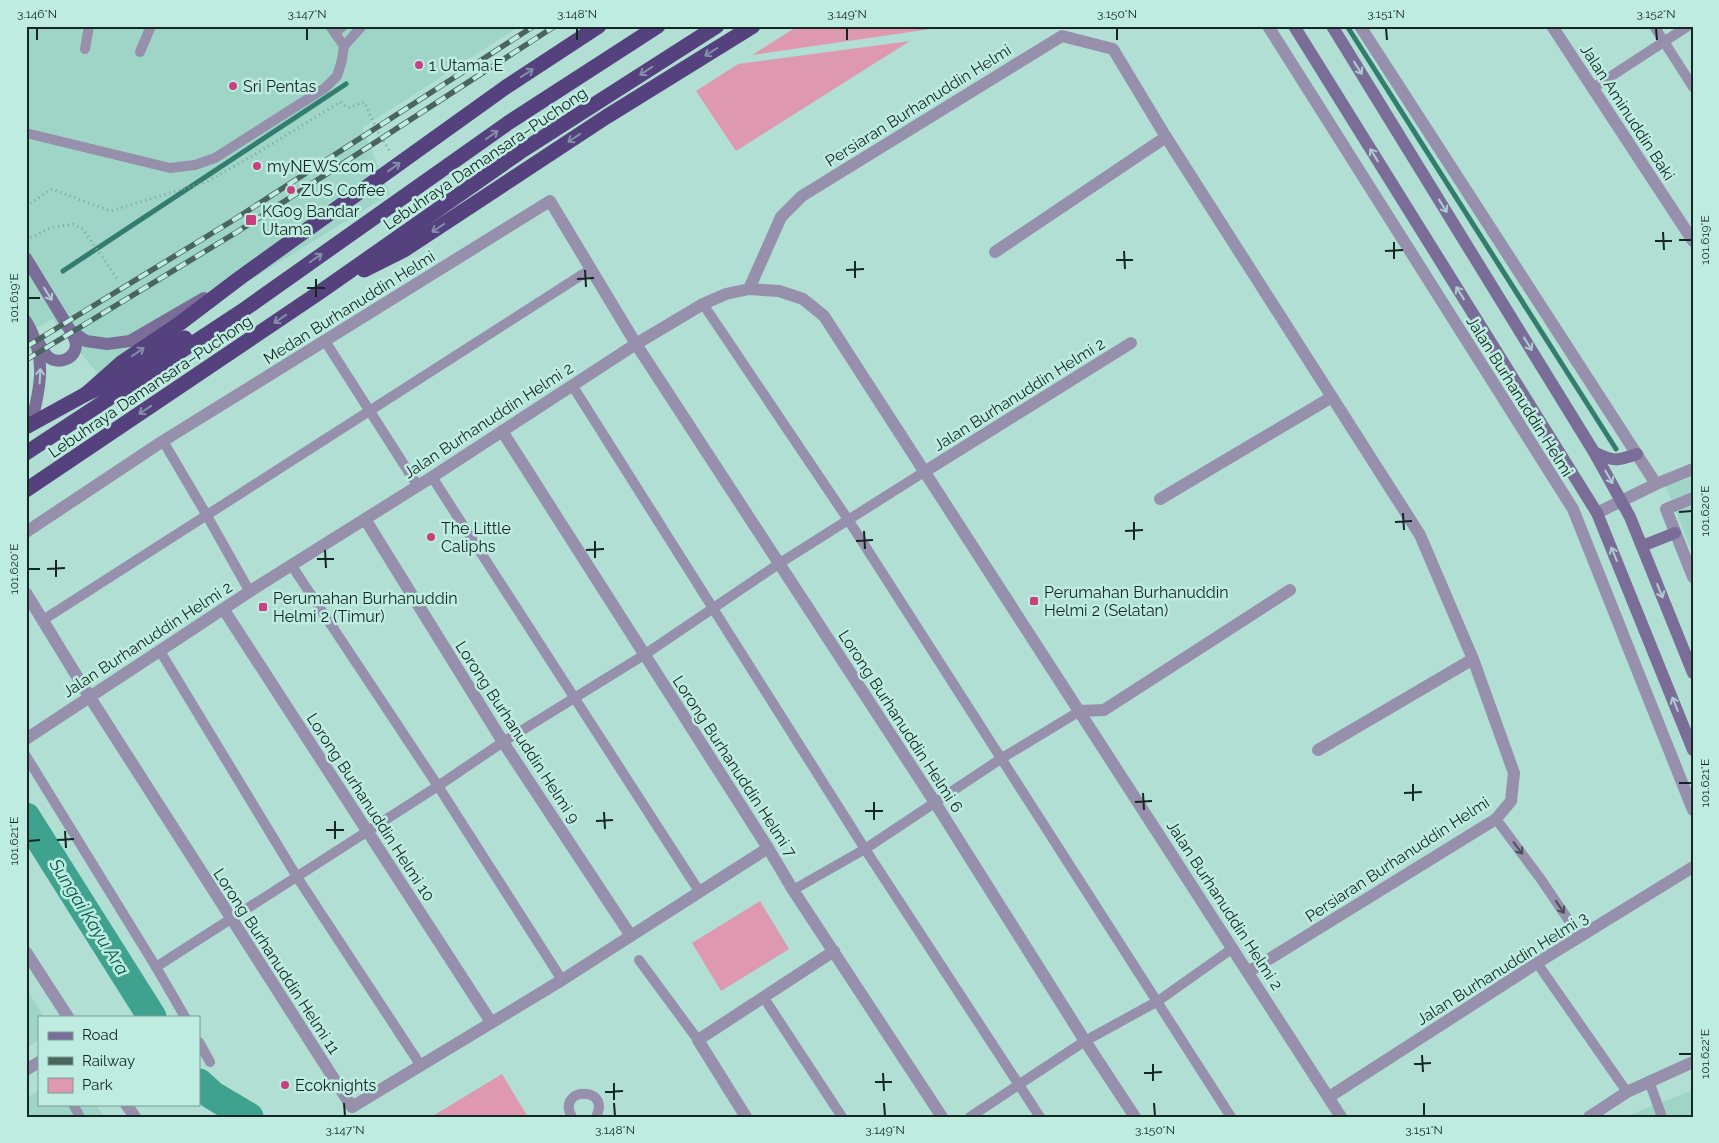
<svg xmlns="http://www.w3.org/2000/svg" width="1719" height="1143" viewBox="0 0 1719 1143" font-family="Raleway,sans-serif">
<style>
.built{fill:#9ed5c7}
.green{fill:#de99b1}
.lines{fill:none;stroke-linecap:round;stroke-linejoin:round}
.stream{stroke:#327d6e;stroke-width:5}
.river{stroke:#3fa28e;stroke-width:29}
.path{stroke:#7fa49b;stroke-width:3;stroke-dasharray:1 4;stroke-linecap:butt}
.lane{stroke:#9790ad;stroke-width:10}
.street{stroke:#9790ad;stroke-width:12}
.secondary{stroke:#7a6e99;stroke-width:12}
.highway{stroke:#54417d;stroke-width:15}
.rail-casing{stroke:#4a655e;stroke-width:5.5}
.rail{stroke:#beece0;stroke-width:4;stroke-dasharray:11;stroke-linecap:butt}
.oneway{stroke:#848eaa}
.oneway2{stroke:#adccce}
.oneway3{stroke:#49515a}
.ticks{fill:none;stroke:#152722;stroke-width:2}
.poi-dot{fill:#c8407d;stroke:#beece0;stroke-width:2}
.labels{text-anchor:middle;stroke-width:5;stroke-linejoin:round;paint-order:stroke}
.poi-label{font-size:16px;fill:#152722;stroke:#beece0;text-anchor:start}
.street-label{font-size:16px;fill:#152722;stroke:#beece0}
.water-label{font-size:18px;font-style:italic;fill:#055b4d;stroke:#beece0}
.neatline{fill:none;stroke:#152722;stroke-width:2}
.ticks-label{font-size:12px;text-anchor:middle;fill:#152722}
</style>
<rect width="100%" height="100%" fill="#b1dfd3"/>
<g class="built">
<polygon points="26,26 520,26 362,128 390,194 98,374 52,319 26,334"/>
<polygon points="1693,477 1693,555 1666,486"/>
<polygon points="26,988 44,1017 39,1017 39,1040 26,1048"/>
<polygon points="39,1090 39,1104 96,1104 104,1117 26,1117 26,1098"/>
<polygon points="1693,1090 1693,1117 1624,1117"/>
</g>
<g class="green">
<polygon points="798,26 952,26 752,55"/>
<polygon points="910,41 736,151 696,91 738,64"/>
<polygon points="760,901 789,949 721,991 692,943"/>
<polygon points="502,1074 528,1117 431,1117"/>
</g>
<g class="lines">
<g class="stream">
<polyline points="1347,26 1616,449"/>
<polyline points="63,271 346,84"/>
</g>
<g class="river">
<polyline points="26,817 152,1017"/>
<polyline points="199,1083 212,1095 249,1117"/>
</g>
<g class="path">
<polyline points="26,206 52,189 110,211 206,182 249,158 340,102 348,108 364,102 379,134 391,153"/>
<polyline points="26,240 50,228 73,224 83,229 118,280"/>
</g>
<g class="lane">
<polyline points="330,26 344,46"/>
<polyline points="1654,26 1693,87"/>
<polyline points="335,33 343,26"/>
<polyline points="85,49 89,26"/>
<polyline points="140,52 151,26"/>
<polyline points="1593,88 1688,26"/>
<polyline points="26,133 170,168 195,165 215,158 325,88 337,76 342,60 344,46 362,26"/>
<polyline points="703,304 849,521 1231,1117"/>
<polyline points="325,341 417,485"/>
<polyline points="572,385 865,849 1040,1117"/>
<polyline points="163,441 206,514 250,592"/>
<polyline points="432,477 699,891"/>
<polyline points="292,566 438,786 562,980"/>
<path d="M43 620C225 502 409 387 591 269"/>
<polyline points="160,651 297,877 421,1066"/>
<polyline points="26,756 156,967 185,1017"/>
<polyline points="1496,819 1540,878 1580,937"/>
<polyline points="793,890 865,849 1002,758 1080,711"/>
<polyline points="639,960 698,1040"/>
<polyline points="1537,963 1627,1092"/>
<polyline points="156,967 438,786 503,742 644,655 780,563 924,472"/>
<polyline points="764,998 842,1117"/>
<polyline points="199,1042 210,1062"/>
<polyline points="1649,1081 1662,1117"/>
<polyline points="73,1104 80,1117"/>
<path d="M572 1117C555 1087 612 1085 596 1117"/>
<polyline points="970,1117 1085,1041 1158,1001 1233,948"/>
</g>
<g class="street">
<polyline points="1268,26 1573,509 1693,810"/>
<polyline points="1360,26 1656,484"/>
<polyline points="1552,26 1693,241"/>
<polyline points="995,252 1166,137"/>
<polyline points="749,289 781,217 802,196 1062,36 1113,49 1166,137 1420,535 1473,659 1514,773 1511,801 1496,819 1248,972"/>
<polyline points="502,431 768,848 793,890 942,1117"/>
<polyline points="924,472 1131,343"/>
<polyline points="1693,498 1666,509 1693,577"/>
<polyline points="1160,499 1332,397"/>
<polyline points="1597,513 1656,484 1693,469"/>
<polyline points="365,519 503,742 631,936"/>
<polyline points="26,532 163,441 550,201 636,344 934,801 1085,1041 1135,1117"/>
<polyline points="26,593 89,696 352,1107 562,980 768,848"/>
<polyline points="224,610 491,1022"/>
<polyline points="1080,711 1104,710 1290,590"/>
<polyline points="26,739 255,588 432,477 636,344 703,304 726,294 749,289 779,291 803,299 824,316 1341,1117"/>
<polyline points="1318,750 1473,659"/>
<polyline points="26,952 68,1017"/>
<polyline points="26,1070 39,1062"/>
<polyline points="1329,1097 1537,963 1693,867"/>
<polyline points="126,1104 135,1117"/>
<polyline points="746,1117 698,1040 834,951"/>
<polyline points="1589,1117 1627,1092 1693,1062"/>
</g>
<g class="secondary">
<polyline points="1294,26 1597,513 1693,750"/>
<polyline points="1332,26 1594,452 1630,517 1693,673"/>
<polyline points="26,258 70,330 86,341 107,344 130,341 204,298"/>
<path d="M26 321C47 356 41 386 31 424"/>
<path d="M39 343C42 348 44 353 48 357 59 365 75 359 76 345 76 340 72 334 70 330"/>
<path d="M1594 452C1614 462 1617 461 1637 454"/>
<polyline points="1642,546 1675,533"/>
</g>
<g class="highway">
<polyline points="364,270 404,250 606,117 753,26"/>
<polyline points="86,394 121,363 179,324 241,277 506,87 599,26"/>
<polyline points="26,427 86,394 112,382 185,338"/>
<polyline points="26,453 242,311 508,123 658,26"/>
<polyline points="26,490 320,292 520,152 717,26"/>
</g>
<g class="rail-casing">
<g id="rail">
<polyline points="26,347 232,221 534,26"/>
<polyline points="26,360 237,232 555,26"/>
</g>
</g>
<use href="#rail" class="rail"/>
</g>
<defs><path id="oneway-shaft" d="M-6 0H5M1.5-3L5.5 0L1.5 3" fill="none" stroke-width="1.6" stroke-linecap="round" stroke-linejoin="round" transform="scale(1.25)"/></defs>
<g class="oneway">
<use href="#oneway-shaft" transform="translate(711 52) rotate(148)"/>
<use href="#oneway-shaft" transform="translate(646 71) rotate(147)"/>
<use href="#oneway-shaft" transform="translate(527 73) rotate(-33)"/>
<use href="#oneway-shaft" transform="translate(492 135) rotate(-35)"/>
<use href="#oneway-shaft" transform="translate(574 138) rotate(146)"/>
<use href="#oneway-shaft" transform="translate(394 167) rotate(-36)"/>
<use href="#oneway-shaft" transform="translate(438 228) rotate(146)"/>
<use href="#oneway-shaft" transform="translate(316 258) rotate(-35)"/>
<use href="#oneway-shaft" transform="translate(280 319) rotate(146)"/>
<use href="#oneway-shaft" transform="translate(138 352) rotate(-35)"/>
<use href="#oneway-shaft" transform="translate(145 410) rotate(146)"/>
</g>
<g class="oneway2">
<use href="#oneway-shaft" transform="translate(1358 68) rotate(58)"/>
<use href="#oneway-shaft" transform="translate(1374 155) rotate(-122)"/>
<use href="#oneway-shaft" transform="translate(1443 206) rotate(58)"/>
<use href="#oneway-shaft" transform="translate(1460 293) rotate(-122)"/>
<use href="#oneway-shaft" transform="translate(48 294) rotate(58)"/>
<use href="#oneway-shaft" transform="translate(1528 344) rotate(58)"/>
<use href="#oneway-shaft" transform="translate(40 376) rotate(-87)"/>
<use href="#oneway-shaft" transform="translate(1609 477) rotate(61)"/>
<use href="#oneway-shaft" transform="translate(1614 554) rotate(-112)"/>
<use href="#oneway-shaft" transform="translate(1660 591) rotate(68)"/>
<use href="#oneway-shaft" transform="translate(1675 704) rotate(-112)"/>
</g>
<g class="oneway3">
<use href="#oneway-shaft" transform="translate(1518 848) rotate(53)"/>
<use href="#oneway-shaft" transform="translate(1560 907) rotate(56)"/>
</g>
<path class="ticks" d="M37 28V40M307 28V40M577 28V40M847 28V40M1117 28V40M1386 28 1387 40M1656 28 1657 40M1663 232 1664 250M1679 240H1692M1655 241H1672M1394 242V259M1124 251 1125 269M1385 251 1403 250M1116 260H1133M855 261V278M585 270 586 287M846 270 864 269M316 279V297M577 279 594 278M307 288H325M28 298H40M1679 512 1692 511M1403 513 1404 530M1134 522V540M1395 522 1412 521M864 531 865 549M1125 531 1143 530M595 541V558M856 541 873 540M325 550 326 568M586 550 604 549M317 559H334M56 560V577M28 569H40M47 569 65 568M1679 783H1692M1413 784V801M1143 793 1144 810M1404 793 1422 792M874 802V820M1135 802 1152 801M865 811H883M604 812 605 829M335 821V839M596 821 613 820M326 830H344M65 831 66 848M57 840 74 839M28 841 40 840M1679 1054H1692M1422 1055 1423 1072M1153 1064V1081M1414 1064 1431 1063M883 1073 884 1091M1144 1073 1162 1072M875 1082H892M614 1083V1100M605 1092 623 1091M344 1103 345 1116M614 1103 615 1116M884 1103 885 1116M1154 1103 1155 1116M1424 1103V1116"/>
<g class="poi-dot">
<circle cx="419" cy="65" r="5"/>
<circle cx="233" cy="86" r="5"/>
<circle cx="257" cy="166" r="5"/>
<circle cx="291" cy="190" r="5"/>
<rect x="245" y="214" width="12" height="12" rx="2.5"/>
<circle cx="431" cy="537" r="5"/>
<rect x="1029" y="596" width="10" height="10" rx="2.5"/>
<rect x="258" y="602" width="10" height="10" rx="2.5"/>
<circle cx="285" cy="1085" r="5"/>
</g>
<g class="labels">
<g class="poi-label">
<text x="429" y="71">1 Utama E</text>
<text x="243" y="92">Sri Pentas</text>
<text x="267" y="172">myNEWS.com</text>
<text x="301" y="196">ZUS Coffee</text>
<text x="262" y="217">KG09 Bandar<tspan x="262" dy="18">Utama</tspan></text>
<text x="441" y="534">The Little<tspan x="441" dy="18">Caliphs</tspan></text>
<text x="1044" y="598">Perumahan Burhanuddin<tspan x="1044" dy="18">Helmi 2 (Selatan)</tspan></text>
<text x="273" y="604">Perumahan Burhanuddin<tspan x="273" dy="18">Helmi 2 (Timur)</tspan></text>
<text x="295" y="1091">Ecoknights</text>
</g>
<g class="street-label">
<text transform="translate(918 105) rotate(-32)" y="6">Persiaran Burhanuddin Helmi</text>
<text transform="translate(1628 112) rotate(57)" y="6">Jalan Aminuddin Baki</text>
<text transform="translate(485 158) rotate(-34)" y="6">Lebuhraya Damansara–Puchong</text>
<text transform="translate(349 307) rotate(-32)" y="6">Medan Burhanuddin Helmi</text>
<text transform="translate(150 386) rotate(-34)" y="6">Lebuhraya Damansara–Puchong</text>
<text transform="translate(1019 394) rotate(-32)" y="6">Jalan Burhanuddin Helmi 2</text>
<text transform="translate(1520 396) rotate(58)" y="6">Jalan Burhanuddin Helmi</text>
<text transform="translate(488 420) rotate(-33)" y="6">Jalan Burhanuddin Helmi 2</text>
<text transform="translate(147 639) rotate(-33)" y="6">Jalan Burhanuddin Helmi 2</text>
<text transform="translate(901 721) rotate(57)" y="6">Lorong Burhanuddin Helmi 6</text>
<text transform="translate(518 732) rotate(57)" y="6">Lorong Burhanuddin Helmi 9</text>
<text transform="translate(735 766) rotate(57)" y="6">Lorong Burhanuddin Helmi 7</text>
<text transform="translate(371 807) rotate(57)" y="6">Lorong Burhanuddin Helmi 10</text>
<text transform="translate(1397 859) rotate(-33)" y="6">Persiaran Burhanuddin Helmi</text>
<text transform="translate(1225 905) rotate(57)" y="6">Jalan Burhanuddin Helmi 2</text>
<text transform="translate(277 961) rotate(57)" y="6">Lorong Burhanuddin Helmi 11</text>
<text transform="translate(1502 968) rotate(-32)" y="6">Jalan Burhanuddin Helmi 3</text>
</g>
<g class="water-label">
<text transform="translate(89 917) rotate(58)" y="6">Sungai Kayu Ara</text>
</g>
</g>
<rect width="1719" height="1143" fill="none" stroke="#beece0" stroke-width="55"/>
<rect x="38" y="1016" width="162" height="90" fill="#beece0" stroke="#7a9d94"/>
<rect x="48" y="1032" width="25" height="8" fill="#7a6e99" stroke="#7a9d94"/>
<text x="82" y="1040" font-size="15" fill="#152722">Road</text>
<rect x="48" y="1057" width="25" height="8" fill="#4a655e" stroke="#7a9d94"/>
<text x="82" y="1066" font-size="15" fill="#152722">Railway</text>
<rect x="48" y="1078" width="25" height="15" fill="#de99b1" stroke="#7a9d94"/>
<text x="82" y="1090" font-size="15" fill="#152722">Park</text>
<rect x="28" y="28" width="1664" height="1088" class="neatline"/>
<g class="ticks-label">
<text x="37" y="18">3.146°N</text>
<text x="307" y="18">3.147°N</text>
<text x="577" y="18">3.148°N</text>
<text x="847" y="18">3.149°N</text>
<text x="1117" y="18">3.150°N</text>
<text x="1386" y="18">3.151°N</text>
<text x="1656" y="18">3.152°N</text>
<text transform="translate(1705 240) rotate(-90)" y="4">101.619°E</text>
<text transform="translate(14 298) rotate(-90)" y="4">101.619°E</text>
<text transform="translate(1705 511) rotate(-90)" y="4">101.620°E</text>
<text transform="translate(14 569) rotate(-90)" y="4">101.620°E</text>
<text transform="translate(1705 783) rotate(-90)" y="4">101.621°E</text>
<text transform="translate(14 841) rotate(-90)" y="4">101.621°E</text>
<text transform="translate(1705 1054) rotate(-90)" y="4">101.622°E</text>
<text x="345" y="1134">3.147°N</text>
<text x="615" y="1134">3.148°N</text>
<text x="885" y="1134">3.149°N</text>
<text x="1155" y="1134">3.150°N</text>
<text x="1424" y="1134">3.151°N</text>
</g>
</svg>
